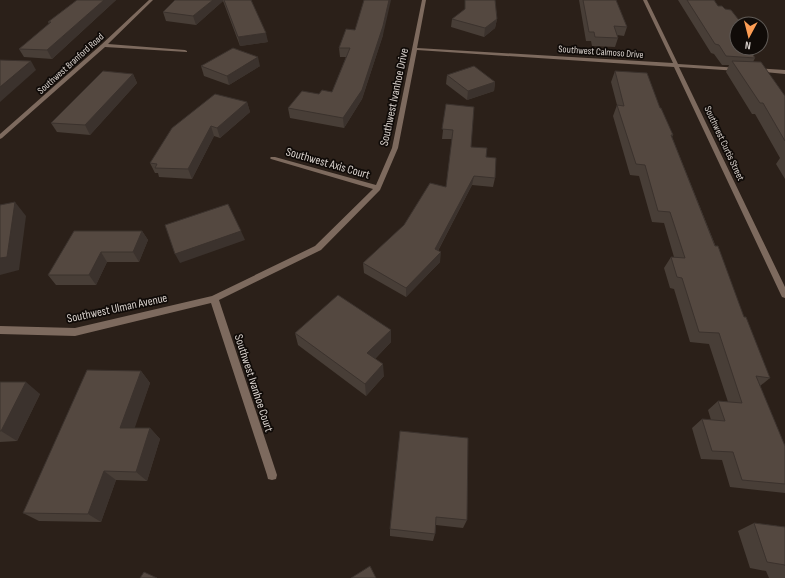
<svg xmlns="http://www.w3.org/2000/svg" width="785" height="578" viewBox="0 0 785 578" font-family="'Sofia Sans Condensed',sans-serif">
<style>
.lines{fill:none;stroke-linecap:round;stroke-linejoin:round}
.street{fill:#7d6a5e;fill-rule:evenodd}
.wall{fill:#483e37}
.shaded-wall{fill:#3b322d}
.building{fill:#544840;stroke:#3b322d}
.labels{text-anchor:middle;stroke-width:3.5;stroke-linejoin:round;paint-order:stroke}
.far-street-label{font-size:10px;fill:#d9d2cd;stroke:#100b08}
.street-label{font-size:12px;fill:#d9d2cd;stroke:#100b08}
</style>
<rect width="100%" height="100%" fill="#2b2019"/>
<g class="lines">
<g class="street">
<polygon points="149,0 153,0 108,44 185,50 187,51 187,52 105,47 2,138 0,139 0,134 102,44"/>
<polygon points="422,0 426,0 417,48 673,63 643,0 647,0 678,64 740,68 740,70 738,71 679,67 785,287 785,298 782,297 781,295 674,67 417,50 398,148 380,190 321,250 219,300 277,475 276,479 272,480 268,479 267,475 211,303 75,336 0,334 0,326 75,328 212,296 315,246 373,189 271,159 270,158 271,157 275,157 376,185 392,148"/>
<polygon points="756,68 785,70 785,74 754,71 754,69"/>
</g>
</g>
<g class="wall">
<polygon points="77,0 116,0 52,59 24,57 19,49 49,24 48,22"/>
<polygon points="175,0 251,0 268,42 240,46 223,1 196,25 166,21 163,12"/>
<polygon points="465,0 495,0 497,19 495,28 484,37 451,27 452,19 465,10"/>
<polygon points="579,0 616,0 627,27 624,36 617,35 618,38 615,47 592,46 591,41 586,41"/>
<polygon points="678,0 714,0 737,48 755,58 753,62 785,96 785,179 776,164 780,158 755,114 752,114 726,72 729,65 722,65 714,54 711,53"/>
<polygon points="383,35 362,99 344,128 290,118 288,108 319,94 332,92 346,57 340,57 339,48"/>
<polygon points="201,66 260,66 229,85 204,76"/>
<polygon points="615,71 660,108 673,135 672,137 744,317 770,378 760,386 785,446 785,493 730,487 722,460 701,459 692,428 702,419 711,420 708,410 718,401 728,402 709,344 690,342 674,289 670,288 664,268 671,257 674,257 664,223 652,222 639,176 630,175 613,116 617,105 611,82"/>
<polygon points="133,74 137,83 90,135 57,132 51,123"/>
<polygon points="447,75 495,82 494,91 467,100 446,84"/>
<polygon points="247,102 250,112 220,138 214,136 192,179 159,177 158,173 155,173 150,163"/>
<polygon points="446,104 471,147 486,157 495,178 493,187 472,185 438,251 440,262 406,297 364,273 363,263 446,187 452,139 442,139"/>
<polygon points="142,231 148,240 139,262 107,262 96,285 56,285 48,275"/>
<polygon points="391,330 391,342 375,359 384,376 366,396 298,345 295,333"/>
<polygon points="141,371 150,383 134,428 150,428 160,439 147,481 116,480 101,522 39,521 23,513"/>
<polygon points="0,382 40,394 17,441 0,442"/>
<polygon points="400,431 467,520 463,528 436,525 435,534 433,541 390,536 390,529"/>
<polygon points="754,523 785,527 785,578 769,578 766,571 750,568 738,531"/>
</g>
<g class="shaded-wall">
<polygon points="104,0 116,0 52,59 47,50"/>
<polygon points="213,0 223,0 223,1 196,25 193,16"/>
<polygon points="389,0 391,0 383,35 362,99 344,128 343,118"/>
<polygon points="497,19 495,28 484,37 485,28"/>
<polygon points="266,33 268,42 240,46 238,37"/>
<polygon points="258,57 260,66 229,85 227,76"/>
<polygon points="31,61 36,70 0,102 0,87"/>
<polygon points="133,74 137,83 90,135 85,125"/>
<polygon points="495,82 494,91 467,100 468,91"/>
<polygon points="247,102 250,112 220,138 217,128"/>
<polygon points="211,126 214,136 192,179 188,169"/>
<polygon points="474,176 472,185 434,258 435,249"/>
<polygon points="15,202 26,216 19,270 0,275 0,258"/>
<polygon points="142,231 148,240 139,262 133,252"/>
<polygon points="241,231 245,240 180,263 175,254"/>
<polygon points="101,252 107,262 96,285 89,275"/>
<polygon points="441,252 440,262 406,297 406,288"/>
<polygon points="391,330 391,342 368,366 367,353"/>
<polygon points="383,364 384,376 366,396 365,384"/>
<polygon points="141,371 150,383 131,439 120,428"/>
<polygon points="26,382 40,394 17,441 1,431"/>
<polygon points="150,428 160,439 147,481 136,472"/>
<polygon points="104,471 116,480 101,522 88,514"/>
</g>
<g class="building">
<polygon points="77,0 104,0 47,50 19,49 51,22 48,22"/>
<polygon points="175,0 213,0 193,16 163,12"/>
<polygon points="224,0 251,0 266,33 238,37"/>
<polygon points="364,0 389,0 383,26 362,90 343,118 288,108 302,91 319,94 322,90 332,92 350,48 339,48 346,29 355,30"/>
<polygon points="465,0 495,0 497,19 485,28 452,19 465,9"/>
<polygon points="583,0 616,0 627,27 614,26 618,38 595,37 594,32 589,32"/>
<polygon points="687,0 714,0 718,6 722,6 725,9 731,10 742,24 737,24 737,48 749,48 755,58 726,56 719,45 715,44"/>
<polygon points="233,48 258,57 227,76 201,66"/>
<polygon points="0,60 31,61 0,87"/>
<polygon points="732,61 761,62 785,96 785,141 763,103 760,103"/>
<polygon points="474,66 495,82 468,91 447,75"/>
<polygon points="103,71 133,74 85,125 51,123"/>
<polygon points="615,71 647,73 660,108 661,108 673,135 671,135 715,246 718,246 744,317 746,317 770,378 756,376 785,446 785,484 742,480 733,452 712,451 702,419 725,421 718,401 742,403 719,333 699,332 682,278 677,277 671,257 685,258 670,212 658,211 645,165 636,164 617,105 624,106"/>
<polygon points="215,94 247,102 217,128 211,126 188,169 155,168 157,164 150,163 172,128"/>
<polygon points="446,104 474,107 471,147 487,148 486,157 496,158 495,178 474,176 435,249 441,252 406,288 363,263 404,225 430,183 446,187 453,130 442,129"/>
<polygon points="15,202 7,257 0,258 0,205"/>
<polygon points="228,204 241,231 175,254 165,225"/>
<polygon points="74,231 142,231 133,252 101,252 89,275 48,275"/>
<polygon points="338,295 391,330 367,353 383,364 365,384 295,333"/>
<polygon points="87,370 141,371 120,428 150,428 136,472 104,471 88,514 23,513"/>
<polygon points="0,382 26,382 1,431 0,431"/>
<polygon points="400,431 468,438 467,520 436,517 435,534 390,529"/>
<polygon points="754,523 785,527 785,566 785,565 767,562"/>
<polygon points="370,566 376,578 351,578"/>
<polygon points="144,572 157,578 140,578"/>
</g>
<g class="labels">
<g class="far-street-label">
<text transform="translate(601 51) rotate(4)" y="4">Southwest Calmoso Drive</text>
<text transform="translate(70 63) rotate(-42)" y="4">Southwest Branford Road</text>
<text transform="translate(725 143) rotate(65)" y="4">Southwest Curtis Street</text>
</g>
<g class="street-label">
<text transform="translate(394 97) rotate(-78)" y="4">Southwest Ivanhoe Drive</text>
<text transform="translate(328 163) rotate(16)" y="4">Southwest Axis Court</text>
<text transform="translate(117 308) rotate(-12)" y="4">Southwest Ulman Avenue</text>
<text transform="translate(254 383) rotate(72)" y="4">Southwest Ivanhoe Court</text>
</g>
</g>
<g transform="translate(749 36) rotate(187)"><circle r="19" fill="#100b08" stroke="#605b57"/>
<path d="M0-3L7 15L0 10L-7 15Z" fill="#fd9d54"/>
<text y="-6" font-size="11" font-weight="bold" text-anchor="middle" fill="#d9d2cd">N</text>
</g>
</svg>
